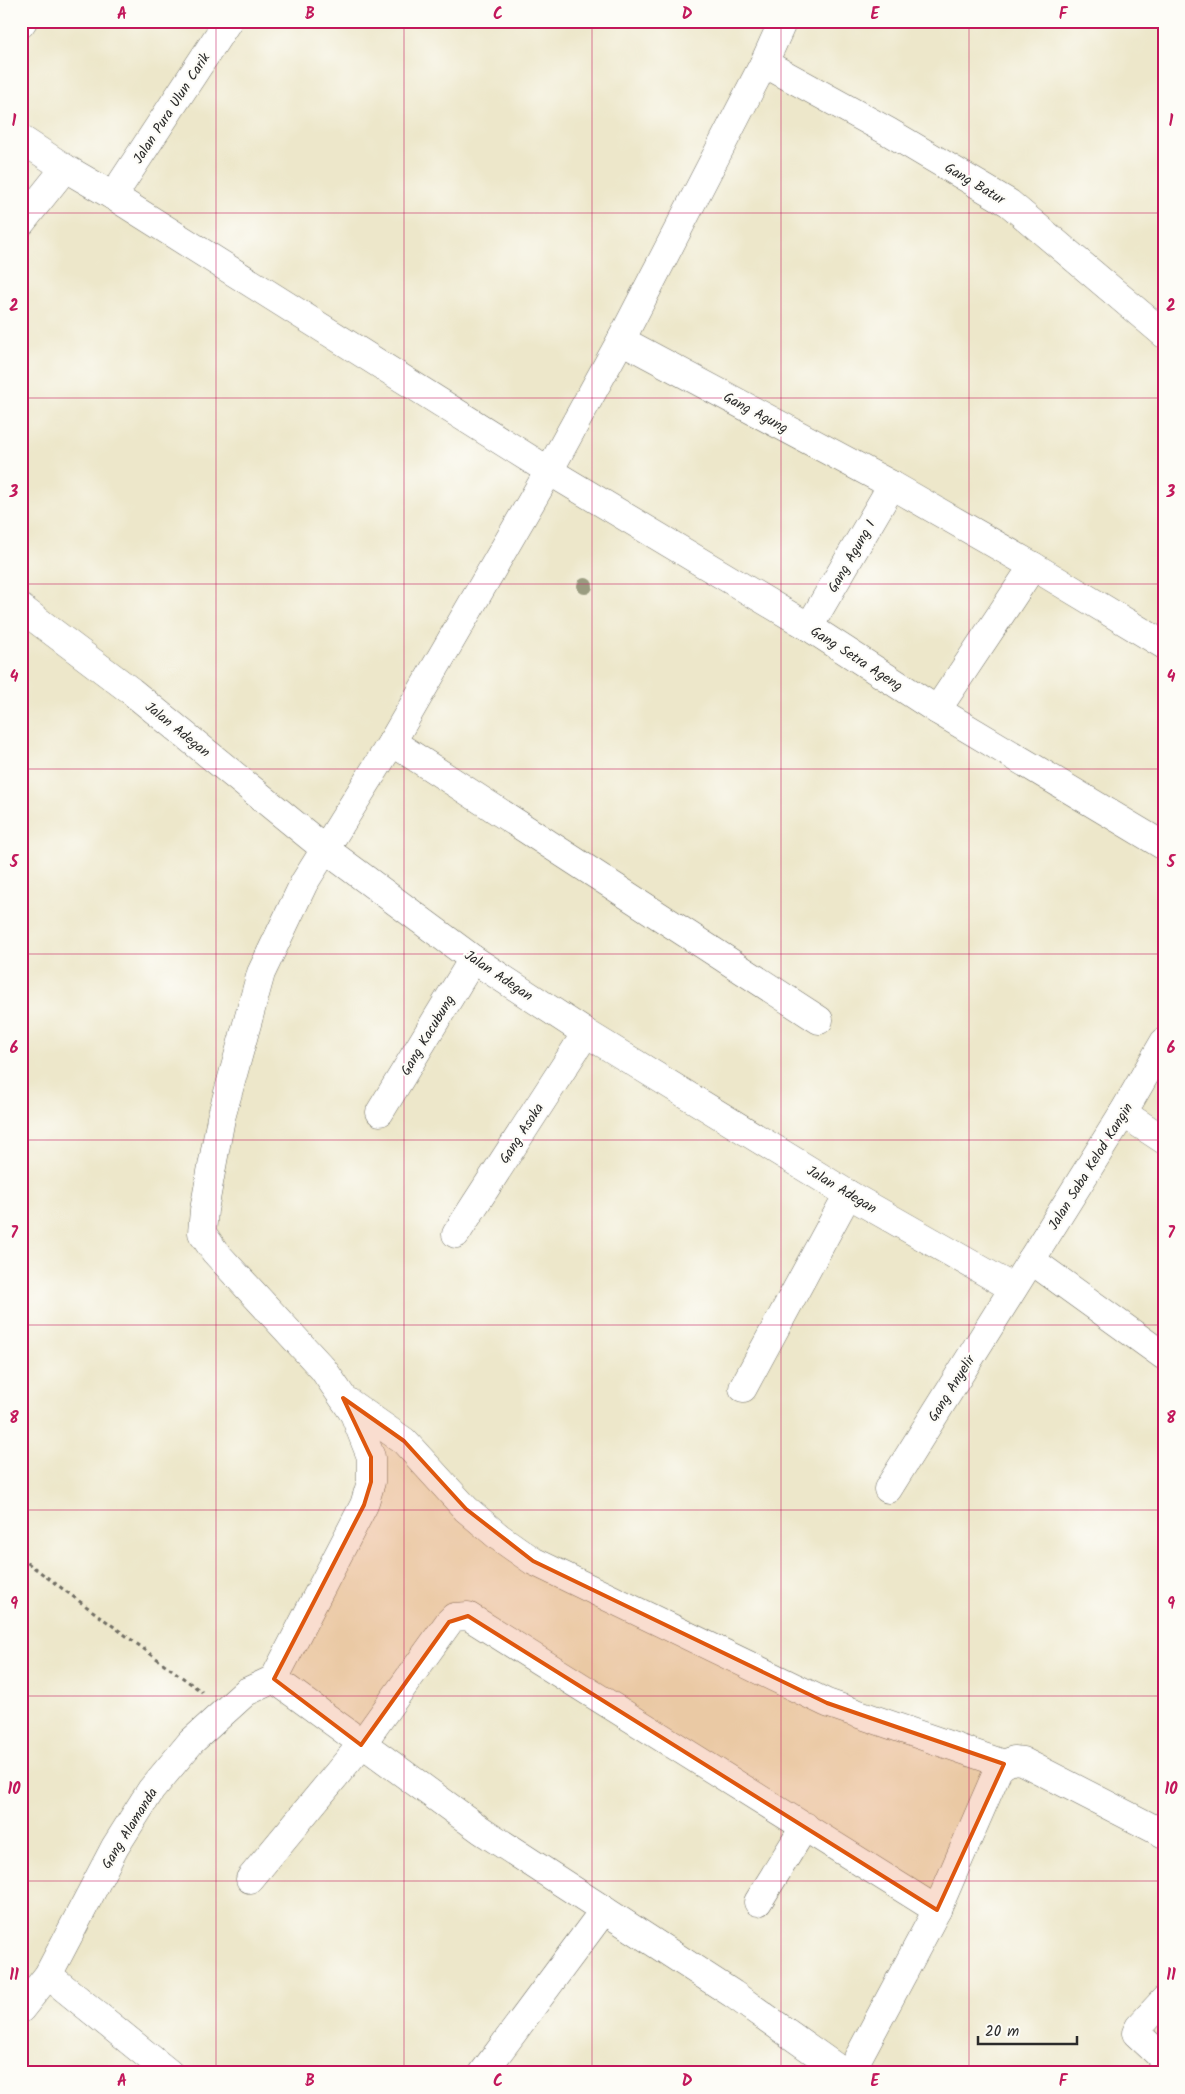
<svg xmlns="http://www.w3.org/2000/svg" width="1185" height="2094" viewBox="0 0 1185 2094" font-family="Kalam,sans-serif">
<style>
.lines{fill:none;stroke-linecap:round;stroke-linejoin:round}
.minor-casing{stroke:#6f6d63;stroke-width:29}
.tertiary-casing{stroke:#6f6d63;stroke-width:29}
.path{stroke:#6f6d63;stroke-width:3;stroke-dasharray:4 4;stroke-linecap:butt}
.minor{stroke:#fff;stroke-width:28}
.tertiary{stroke:#fff;stroke-width:28}
.tree{fill:#9a9c80}
.marked{fill:#df570e;fill-opacity:0.2;stroke:#df570e;stroke-width:4;stroke-linejoin:round}
.grid{fill:none;stroke:#c2185b;stroke-width:1;stroke-opacity:0.55}
.labels{text-anchor:middle;stroke-width:4.5;stroke-linejoin:round;paint-order:stroke}
.street-label{font-size:14px;fill:#2b2b2b;stroke:#fdfcf7}
.neatline{fill:none;stroke:#c2185b;stroke-width:2}
.grid-label{font-size:16px;text-anchor:middle;font-weight:bold;fill:#c2185b}
</style>
<rect width="100%" height="100%" fill="#fdfcf7"/>
<filter id="ink" filterUnits="userSpaceOnUse"><feTurbulence type="fractalNoise" baseFrequency=".02" numOctaves="2"/><feDisplacementMap in="SourceGraphic" scale="10" xChannelSelector="R" yChannelSelector="G"/><feConvolveMatrix kernelMatrix="1 2 1 2 8 2 1 2 1" color-interpolation-filters="sRGB"/></filter>
<filter id="wash" filterUnits="userSpaceOnUse"><feTurbulence type="fractalNoise" baseFrequency=".0096" numOctaves="4" result="noise"/><feDisplacementMap in="SourceGraphic" scale="20" xChannelSelector="R" yChannelSelector="G"/><feGaussianBlur stdDeviation="1.12" result="paint"/><feColorMatrix in="noise" values="0 0 0 0 0 0 0 0 0 0 0 0 0 0 0 0 0 1.4 0 .05"/><feComposite in="paint" operator="in"/></filter>
<g filter="url(#wash)">
<rect width="100%" height="100%" fill="#ede7ca"/>
</g>
<g filter="url(#ink)">
<g class="lines">
<g class="minor-casing">
<g id="minor">
<polyline points="21,24 23,21"/>
<polyline points="764,63 889,132 1009,203 1164,334"/>
<polyline points="113,196 228,21"/>
<polyline points="21,223 65,168"/>
<polyline points="621,340 892,485 1033,566 1164,645"/>
<polyline points="21,608 131,691 325,849 473,959 586,1033 848,1194 1013,1288"/>
<polyline points="809,627 892,485"/>
<polyline points="937,710 1033,566"/>
<polyline points="392,742 819,1020"/>
<polyline points="380,1112 473,959"/>
<polyline points="1123,1113 1164,1140"/>
<polyline points="456,1234 586,1033"/>
<polyline points="1031,1260 1164,1356"/>
<polyline points="743,1388 848,1194"/>
<polyline points="347,1401 404,1441 466,1509 499,1537 533,1561 827,1703 1004,1764 1014,1760 1022,1761 1164,1834"/>
<polyline points="888,1489 1123,1113 1164,1042"/>
<polyline points="274,1679 364,1505 371,1482 371,1457 354,1414 323,1369 215,1252 202,1233 204,1210 221,1118 261,973 304,883 392,742 549,471 809,627 937,710 1164,846"/>
<polyline points="274,1679 481,1830 733,1994 844,2073"/>
<polyline points="250,1879 361,1745 449,1622 454,1617 468,1616 937,1910"/>
<polyline points="758,1902 805,1826"/>
<polyline points="48,1975 169,2073"/>
<polyline points="1164,2000 1139,2027 1136,2033 1164,2059"/>
<polyline points="21,2009 48,1975 115,1847 151,1790 191,1742 246,1692 274,1679"/>
<polyline points="483,2073 604,1910"/>
<polyline points="850,2073 937,1910 998,1770 1004,1764"/>
</g>
</g>
<g class="tertiary-casing">
<polyline id="tertiary" points="21,139 65,168 113,196 549,471 621,340 764,63 783,21"/>
</g>
<polyline class="path" points="21,1558 202,1692"/>
<use href="#minor" class="minor"/>
<use href="#tertiary" class="tertiary"/>
</g>
<circle class="tree" cx="585" cy="586" r="8"/>
</g>
<path class="marked" d="M343 1398 404 1441 466 1509 533 1561 827 1703 1004 1764 937 1910 468 1616 449 1622 361 1745 274 1679 364 1505 371 1482V1457Z"/>
<path class="grid" d="M216 21V2073M404 21V2073M592 21V2073M781 21V2073M969 21V2073M21 213H1164M21 398H1164M21 584H1164M21 769H1164M21 954H1164M21 1140H1164M21 1325H1164M21 1510H1164M21 1696H1164M21 1881H1164"/>
<g class="labels">
<g class="street-label">
<text transform="translate(171 108) rotate(-57)" y="5">Jalan Pura Ulun Carik</text>
<text transform="translate(975 183) rotate(31)" y="5">Gang Batur</text>
<text transform="translate(756 412) rotate(28)" y="5">Gang Agung</text>
<text transform="translate(851 556) rotate(-60)" y="5">Gang Agung I</text>
<text transform="translate(857 658) rotate(33)" y="5">Gang Setra Ageng</text>
<text transform="translate(178 729) rotate(39)" y="5">Jalan Adegan</text>
<text transform="translate(499 975) rotate(34)" y="5">Jalan Adegan</text>
<text transform="translate(427 1035) rotate(-59)" y="5">Gang Kacubung</text>
<text transform="translate(521 1133) rotate(-57)" y="5">Gang Asoka</text>
<text transform="translate(1090 1166) rotate(-58)" y="5">Jalan Saba Kelod Kangin</text>
<text transform="translate(842 1189) rotate(31)" y="5">Jalan Adegan</text>
<text transform="translate(951 1388) rotate(-58)" y="5">Gang Anyelir</text>
<text transform="translate(129 1828) rotate(-58)" y="5">Gang Alamanda</text>
</g>
</g>
<rect width="1185" height="2094" fill="none" stroke="#fdfcf7" stroke-width="55"/>
<path d="M978 2036v8h99v-8" fill="none" stroke="#2b2b2b" stroke-width="2.5"/>
<text x="985" y="2036" font-size="15" fill="#2b2b2b" stroke="#fdfcf7" stroke-width="4" paint-order="stroke">20 m</text>
<rect x="28" y="28" width="1130" height="2038" class="neatline"/>
<g class="grid-label">
<text x="122" y="19">A</text>
<text x="310" y="19">B</text>
<text x="498" y="19">C</text>
<text x="687" y="19">D</text>
<text x="875" y="19">E</text>
<text x="1063" y="19">F</text>
<text x="14" y="126">1</text>
<text x="1171" y="126">1</text>
<text x="14" y="311">2</text>
<text x="1171" y="311">2</text>
<text x="14" y="497">3</text>
<text x="1171" y="497">3</text>
<text x="14" y="682">4</text>
<text x="1171" y="682">4</text>
<text x="14" y="867">5</text>
<text x="1171" y="867">5</text>
<text x="14" y="1053">6</text>
<text x="1171" y="1053">6</text>
<text x="14" y="1238">7</text>
<text x="1171" y="1238">7</text>
<text x="14" y="1423">8</text>
<text x="1171" y="1423">8</text>
<text x="14" y="1609">9</text>
<text x="1171" y="1609">9</text>
<text x="14" y="1794">10</text>
<text x="1171" y="1794">10</text>
<text x="14" y="1980">11</text>
<text x="1171" y="1980">11</text>
<text x="122" y="2086">A</text>
<text x="310" y="2086">B</text>
<text x="498" y="2086">C</text>
<text x="687" y="2086">D</text>
<text x="875" y="2086">E</text>
<text x="1063" y="2086">F</text>
</g>
</svg>
